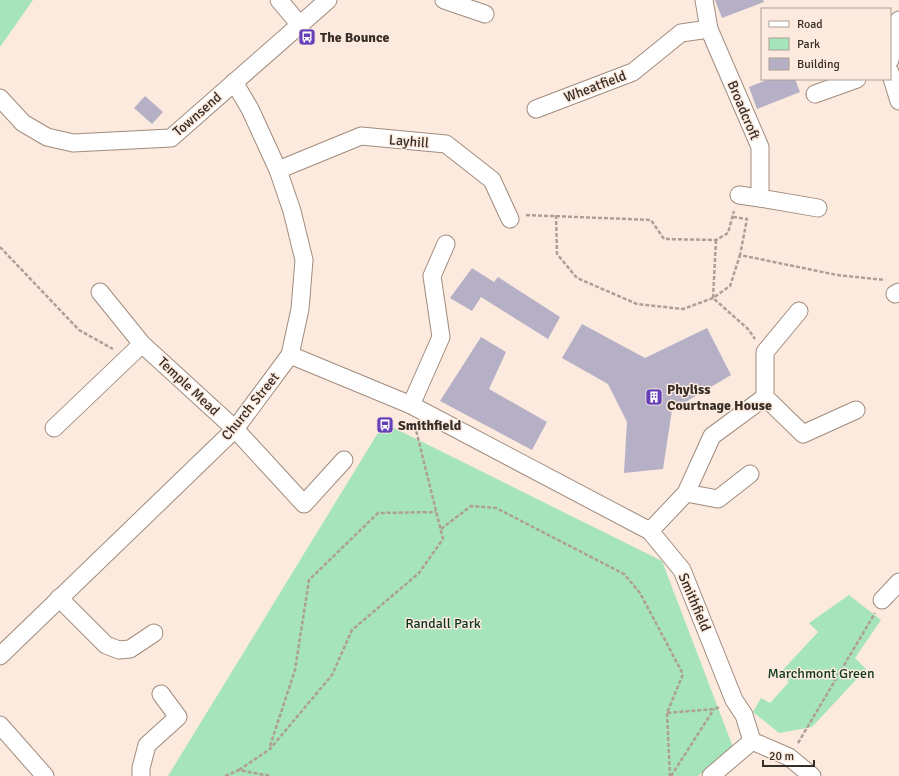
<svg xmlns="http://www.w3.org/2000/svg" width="899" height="776" viewBox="0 0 899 776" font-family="Signika,sans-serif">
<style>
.green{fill:#a6e4bb}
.building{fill:#b5b0c6}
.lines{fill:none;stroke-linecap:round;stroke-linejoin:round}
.minor-casing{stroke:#a08c7e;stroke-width:19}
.path{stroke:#ae9f96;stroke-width:2.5;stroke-dasharray:4 2;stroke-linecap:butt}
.minor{stroke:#fff;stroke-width:17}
.labels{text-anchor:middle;stroke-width:3;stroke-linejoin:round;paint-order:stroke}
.poi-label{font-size:14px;font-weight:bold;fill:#362d27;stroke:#fceade;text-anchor:start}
.street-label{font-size:14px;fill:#362d27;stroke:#fceade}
.park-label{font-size:14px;fill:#0b371f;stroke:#fceade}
</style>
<rect width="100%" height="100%" fill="#fceade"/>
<g class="green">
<polygon points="0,0 33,0 0,47"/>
<polygon points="384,423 662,561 733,747 698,776 168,776"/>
<polygon points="849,595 881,620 855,658 866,669 812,727 779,733 753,712 761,698 770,703 789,682 780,673 818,632 809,623"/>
</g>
<g class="building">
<polygon points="715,0 763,0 764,2 722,18"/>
<polygon points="769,79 795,79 800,92 757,109 749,87"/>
<polygon points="145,96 163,112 152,124 134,108"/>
<polygon points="472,268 494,282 498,277 560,317 548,339 481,297 472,311 450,298"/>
<polygon points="582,324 645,358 707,328 731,375 672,410 663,469 624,473 627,422 608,384 562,358"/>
<polygon points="481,337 506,352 489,389 547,422 532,450 440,401"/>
</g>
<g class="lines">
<g class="minor-casing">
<g id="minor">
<polyline points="279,0 300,25"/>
<polyline points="444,0 485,14"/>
<polyline points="709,29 760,147 760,198 739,195"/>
<polyline points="890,60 894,35 899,20"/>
<polyline points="890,72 899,101"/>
<polyline points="815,94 857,79"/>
<polyline points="0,98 23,123 47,137 73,143 171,138 328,0"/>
<polyline points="536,109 633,72 681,33 709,29 704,0"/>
<polyline points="278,170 361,136 446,144 492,180 510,219"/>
<polyline points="760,198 818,208"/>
<polyline points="100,292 142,344 235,429 304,504 344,460"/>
<polyline points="895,294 899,292"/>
<polyline points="799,311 765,352 765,397 803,434 856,410"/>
<polyline points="290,355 411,405 650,531 682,570 734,700 744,715 752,741"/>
<polyline points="411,405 441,337 432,276 446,244"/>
<polyline points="54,428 142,344"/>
<polyline points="686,493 718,499 750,474"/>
<polyline points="650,531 686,493 712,436 765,397"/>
<polyline points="59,598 106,645 119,650 130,649 154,633"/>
<polyline points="882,600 899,582"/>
<polyline points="0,656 235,429 290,355 300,309 304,260 292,211 278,170 250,109 234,82"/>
<polyline points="0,725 45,776"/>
<polyline points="752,741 789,757 812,776"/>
<polyline points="141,776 141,768 147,745 178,717 161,694"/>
<polyline points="711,776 752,741"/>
</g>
</g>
<g class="path">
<polyline points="526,215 651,220 664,239 716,240 728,233 734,211"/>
<polyline points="556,215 557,254 577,278 637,304 683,309 713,298 730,286 740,255"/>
<polyline points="733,217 747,219 740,255 837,275 885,280"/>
<polyline points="716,240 713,298 748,329 755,339"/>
<polyline points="0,247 79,330 113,349"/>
<polyline points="441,529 471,506 496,508 624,574 640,593 683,674 667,713 714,709 720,707"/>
<polyline points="667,713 670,776"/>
<polyline points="798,743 875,613"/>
<polyline points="270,746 295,670 309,580 378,513 436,512"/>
<polyline points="239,770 270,749 332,675 352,630 419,573 443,539 415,426"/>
<polyline points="225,776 239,770 270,776"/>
<polyline points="671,776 714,709"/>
</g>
<use href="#minor" class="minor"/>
</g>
<defs>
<g id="bus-square" transform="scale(0.9)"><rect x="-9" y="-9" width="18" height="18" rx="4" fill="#643fb8" stroke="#fceade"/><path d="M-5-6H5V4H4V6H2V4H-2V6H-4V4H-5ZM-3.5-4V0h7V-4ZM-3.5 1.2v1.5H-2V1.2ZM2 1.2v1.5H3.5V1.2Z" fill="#fff"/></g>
<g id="building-square" transform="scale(0.9)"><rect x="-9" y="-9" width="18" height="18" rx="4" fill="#643fb8" stroke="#fceade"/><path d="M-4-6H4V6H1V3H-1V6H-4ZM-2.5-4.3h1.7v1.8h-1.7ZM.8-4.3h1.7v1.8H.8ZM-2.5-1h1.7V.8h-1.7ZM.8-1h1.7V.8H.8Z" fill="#fff"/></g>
</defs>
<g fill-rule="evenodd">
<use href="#bus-square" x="307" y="37"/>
<use href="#building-square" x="654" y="397"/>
<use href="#bus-square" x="385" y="425"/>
</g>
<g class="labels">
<g class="poi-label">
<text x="320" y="42">The Bounce</text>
<text x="667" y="394">Phyliss<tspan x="667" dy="16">Courtnage House</tspan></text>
<text x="398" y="430">Smithfield</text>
</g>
<g class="street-label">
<text transform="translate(595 86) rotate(-21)" y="5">Wheatfield</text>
<text transform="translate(744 110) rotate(67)" y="5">Broadcroft</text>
<text transform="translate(197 114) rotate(-41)" y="5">Townsend</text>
<text transform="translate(409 141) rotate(5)" y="5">Layhill</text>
<text transform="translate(189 386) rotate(43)" y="5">Temple Mead</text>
<text transform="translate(250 406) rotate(-51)" y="5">Church Street</text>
<text transform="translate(695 602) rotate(67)" y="5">Smithfield</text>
</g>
<g class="park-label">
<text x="443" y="628">Randall Park</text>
<text x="821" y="678">Marchmont Green</text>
</g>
</g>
<rect x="761" y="8" width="130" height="72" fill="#fceade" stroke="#ad9e95"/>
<rect x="769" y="21" width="20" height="6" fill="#ffffff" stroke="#ad9e95"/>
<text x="797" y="28" font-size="12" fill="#362d27">Road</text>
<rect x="769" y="38" width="20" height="12" fill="#a6e4bb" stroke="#ad9e95"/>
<text x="797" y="48" font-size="12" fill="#362d27">Park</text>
<rect x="769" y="58" width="20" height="12" fill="#b5b0c6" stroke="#ad9e95"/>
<text x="797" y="68" font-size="12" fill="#362d27">Building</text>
<path d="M763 760v6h51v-6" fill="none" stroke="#362d27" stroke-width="2"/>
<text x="769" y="760" font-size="12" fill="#362d27" stroke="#fceade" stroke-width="3" paint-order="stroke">20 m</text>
</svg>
